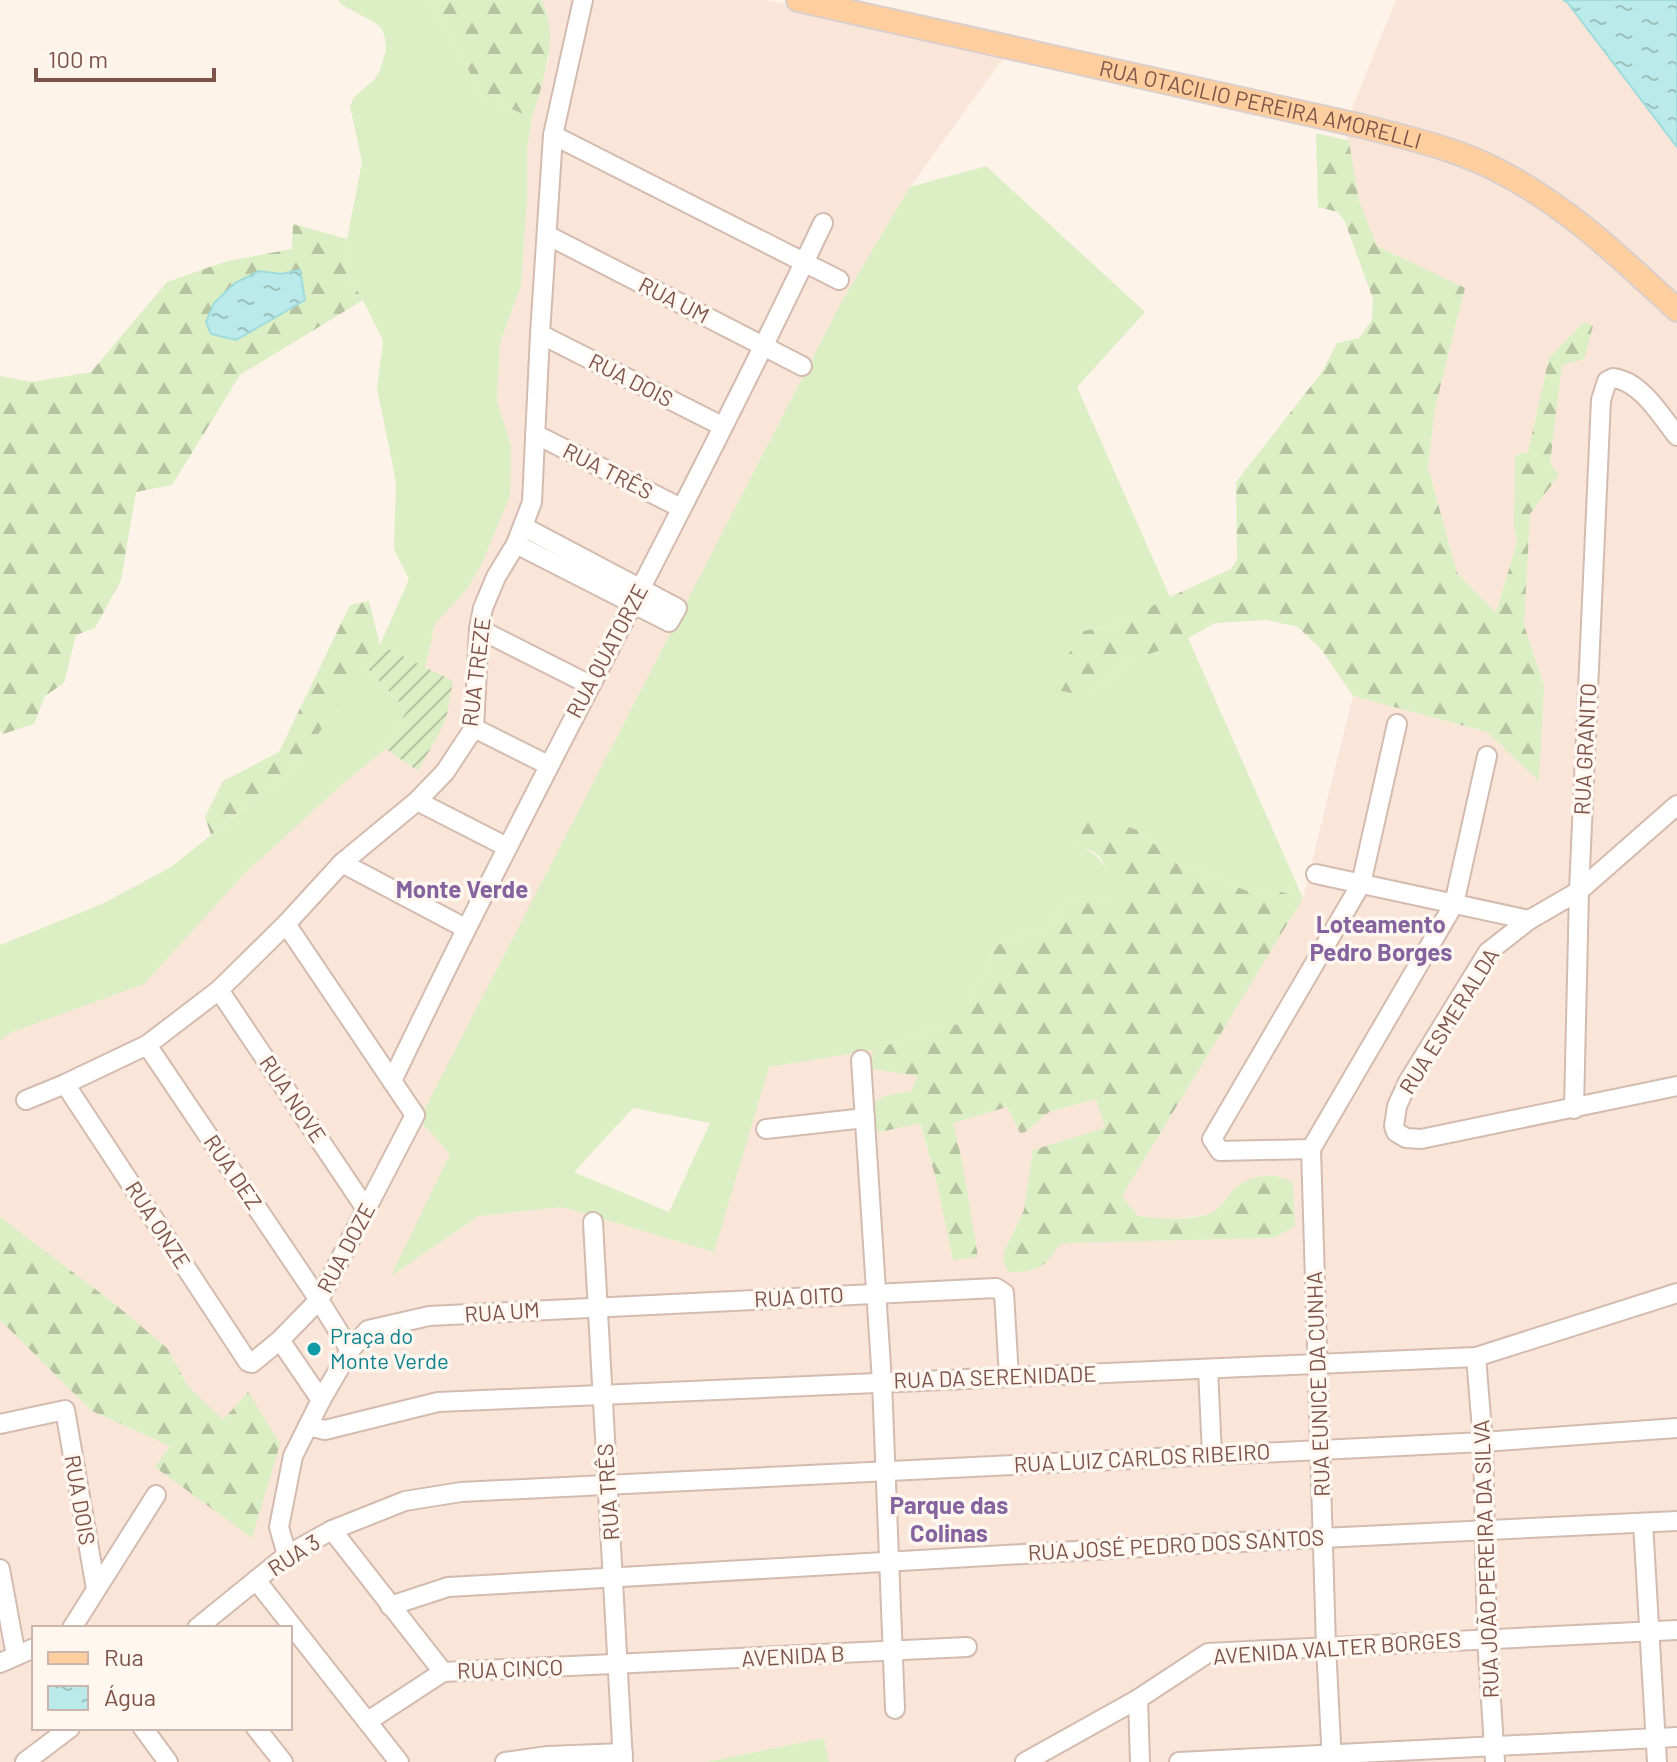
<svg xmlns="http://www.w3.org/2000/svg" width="1677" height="1762" viewBox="0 0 1677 1762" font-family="Barlow,sans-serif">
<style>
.residential{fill:#f9e6d8;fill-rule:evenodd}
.grass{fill:#dbeec4;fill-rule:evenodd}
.forest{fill:url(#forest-firs)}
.garden{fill:url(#garden-furrows)}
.water{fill:url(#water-ripples);stroke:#9fdcdd;stroke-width:2}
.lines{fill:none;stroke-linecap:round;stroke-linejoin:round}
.minor-casing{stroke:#d4bbaf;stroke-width:22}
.major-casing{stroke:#dacfcc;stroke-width:26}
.minor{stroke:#fff;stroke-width:18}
.major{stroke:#ffce9e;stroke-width:22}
.culture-dot{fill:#0f9aa8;stroke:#fff7f0;stroke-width:3}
.labels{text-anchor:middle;stroke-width:7;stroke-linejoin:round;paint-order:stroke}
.street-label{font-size:22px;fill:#7c5449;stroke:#fff7f0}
.culture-label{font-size:22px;fill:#0d838f;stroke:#fff7f0;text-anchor:start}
.neighbourhood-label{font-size:24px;font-weight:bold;fill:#84649f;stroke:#fff7f0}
</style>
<defs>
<pattern id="forest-firs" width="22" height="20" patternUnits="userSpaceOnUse" patternTransform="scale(2)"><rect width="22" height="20" fill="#dbeec4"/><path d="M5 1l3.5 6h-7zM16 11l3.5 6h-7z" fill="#b7c3a1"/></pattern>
<pattern id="garden-furrows" width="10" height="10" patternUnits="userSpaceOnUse" patternTransform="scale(2)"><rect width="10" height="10" fill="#dbeec4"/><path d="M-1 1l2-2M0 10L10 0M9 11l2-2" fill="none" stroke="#b7c3a1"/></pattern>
<pattern id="water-ripples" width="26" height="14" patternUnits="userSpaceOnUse" patternTransform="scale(2)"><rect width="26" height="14" fill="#baeaea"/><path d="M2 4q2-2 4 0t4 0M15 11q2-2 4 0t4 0" fill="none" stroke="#9cc0c0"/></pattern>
</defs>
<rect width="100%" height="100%" fill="#fef3e8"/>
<path class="residential" d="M541 0H766L1007 53 910 187 842 301 420 1119 450 1154 393 1275 479 1216 562 1207 714 1252 768 1067 873 1050V1069L918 1075 912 1091 894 1094 880 1132 919 1122 936 1179 962 1161 952 1123 1007 1107 1020 1132H1025L1049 1112 1096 1099 1106 1128 1033 1150 1024 1210 1004 1252 1050 1258 1055 1248 1064 1243 1274 1238 1228 1195 1218 1209 1208 1214 1168 1220 1138 1216 1122 1196 1303 898 1353 696 1487 732 1539 780 1544 685 1524 625 1530 514 1559 475 1550 463 1562 364 1549 358 1528 452 1515 455 1514 526 1517 542 1496 613 1457 573 1428 467 1435 409 1465 288 1377 246 1359 201 1345 126 1396 0H1562L1567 2 1677 147V1762H829L824 1738 706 1762H0V1320L92 1411 171 1446 156 1467 252 1537 247 1392 224 1421 188 1386 167 1348 116 1305 0 1217V1040L10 1033 144 983 247 871 346 781 386 749 418 771 453 682 425 668 435 624 467 589 511 446 497 402 500 343 521 286 527 200V150L532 118 549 59 547 11ZM34 1628H290V1728H34Z"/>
<g class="grass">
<polygon points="338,0 429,0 483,96 532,118 527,150 527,200 521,286 500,343 497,401 511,446 510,496 482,563 467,589 435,624 425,668 380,645 409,579 394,549 396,482 377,388 383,341 363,300 345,271 347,239 362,162 350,106 354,97 374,80 380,70 386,50 385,39 382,29 374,22 342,5"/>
<path d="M986 166 1145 312 1077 387 1170 597 1127 621 1084 631 1087 696 1129 661 1188 638 1303 898 1281 892 1258 894 1242 889 1209 873 1179 865 1139 831 1060 839C1081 848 1098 850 1107 872L1148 887 1113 903 1083 896 1065 901 1048 929 1007 940 993 948 988 970 970 992 972 1023 966 1026H944L873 1050 769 1067 714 1252 562 1207 479 1216 391 1276 450 1154 419 1120 842 301 910 187ZM633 1108 710 1123 669 1212 574 1172Z"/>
<polygon points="364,665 407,710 386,749 346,781 247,871 144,984 10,1033 0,1040 0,945 102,904 171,867 293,770"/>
<polygon points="824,1738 829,1762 706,1762"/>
</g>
<g class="forest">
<path d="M429 0H541C561 33 542 84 532 118L483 96Z"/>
<polygon points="1316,133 1349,141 1359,201 1377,246 1465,288 1435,408 1428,467 1457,573 1496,613 1517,542 1514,526 1515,455 1528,452 1549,358 1584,322 1593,326 1584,359 1562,365 1550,463 1559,475 1530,514 1524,625 1544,685 1539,781 1487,732 1353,696 1320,648 1298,627 1267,620 1215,623 1178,644 1129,661 1087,696 1056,690 1064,661 1084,631 1127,621 1157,603 1231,569 1237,560 1236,482 1322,372 1337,343 1359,338 1372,320 1373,299 1345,222 1338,212 1318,207"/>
<polygon points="293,224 347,239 345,271 363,300 240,375 172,485 136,492 121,580 95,628 76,635 64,683 45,696 34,724 3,734 0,730 0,376 32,382 91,372 167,282 227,261 292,249"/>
<polygon points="369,601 380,645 293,770 211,835 205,817 223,781 279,752 350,605"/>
<path d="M1100 815 1139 831 1179 865 1209 873 1242 889 1258 894 1281 892 1303 898 1122 1196 1138 1216C1161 1219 1185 1221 1208 1214 1223 1209 1227 1193 1240 1184 1254 1175 1280 1171 1293 1184L1295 1226 1274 1238 1064 1243C1056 1246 1056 1250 1051 1257 1041 1271 1024 1272 1009 1272L1004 1264V1252L1024 1210 1033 1150 1105 1128 1096 1099 1049 1112 1025 1132 1020 1133 1007 1107 953 1123 962 1161 978 1257 953 1260 936 1179 920 1123 880 1132 873 1130 871 1105 884 1096 911 1091 918 1076 872 1069 873 1050 944 1026 971 1023 970 992 988 970 993 948 1007 940 1048 929 1065 901 1083 896 1113 903 1119 894 1146 888 1115 880 1107 872 1101 858 1094 852 1060 840 1057 835 1070 819Z"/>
<polygon points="0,1217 116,1305 167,1348 188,1386 223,1420 248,1392 280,1444 252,1538 155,1467 170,1446 92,1411 0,1320"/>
</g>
<polygon class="garden" points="380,645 453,681 446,720 418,771 386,749 407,710 364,665"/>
<g class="water">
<polygon points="1563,0 1677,0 1677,147 1567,2"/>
<polygon points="300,270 305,300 236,340 211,334 206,322 214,303 235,283 259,271 281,274"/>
</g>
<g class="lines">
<g class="minor-casing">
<g id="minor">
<polyline points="553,135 839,280"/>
<polyline points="547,235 802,366"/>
<polyline points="540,334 722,426"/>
<polyline points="535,434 681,508"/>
<polyline points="516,544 669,622 677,608 524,527"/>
<polyline points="479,629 590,685"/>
<polyline points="474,728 548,765"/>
<polyline points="417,801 507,847"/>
<polyline points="1677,805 1579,891 1529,920 1488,952 1408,1082 1397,1106 1394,1126 1396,1132 1406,1138 1421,1139 1677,1086"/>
<polyline points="342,863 465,928"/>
<polyline points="1316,874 1529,920"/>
<polyline points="219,990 366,1209"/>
<polyline points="147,1045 319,1300 350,1350"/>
<polyline points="861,1060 882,1382 895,1709"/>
<path d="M392 1081C530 792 686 512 823 223"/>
<polyline points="65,1084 248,1362 252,1363 280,1340 319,1300 415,1115 286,924"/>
<polyline points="26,1100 65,1084 147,1045 219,990 286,924 342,863 417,801 445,772 474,728 479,629 483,608 496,577 516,544 532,502 540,334 553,135 583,0"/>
<path d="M1574 1109 1579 891 1601 400 1607 381 1613 378C1641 381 1661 416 1677 436"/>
<polyline points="766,1129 865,1118"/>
<polyline points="1311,1149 1326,1646 1332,1762"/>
<polyline points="1311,1149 1220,1151 1212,1139 1361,884 1397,724"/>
<polyline points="1311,1149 1454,904 1487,756"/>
<polyline points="593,1222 623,1762"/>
<polyline points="280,1340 321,1400"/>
<polyline points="1476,1357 1483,1442 1487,1638 1495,1762"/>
<polyline points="1208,1369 1212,1455"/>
<polyline points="0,1424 65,1410 96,1589"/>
<polyline points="308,1426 325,1430 438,1402 1476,1357 1677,1293"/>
<polyline points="1643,1523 1657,1762"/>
<polyline points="332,1530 443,1672"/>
<polyline points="287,1555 279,1527 293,1456 321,1400 350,1350 368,1330 429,1316 996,1288 1004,1293 1009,1377"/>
<polyline points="0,1569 16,1656"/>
<polyline points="256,1580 399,1762"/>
<polyline points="390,1606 448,1587 1197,1544 1677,1521"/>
<polyline points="72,1628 156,1495"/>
<polyline points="197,1628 287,1555 332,1530 405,1501 461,1492 1483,1442 1677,1428"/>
<polyline points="0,1663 34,1648"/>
<polyline points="1138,1699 1140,1762"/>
<polyline points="368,1721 443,1672 967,1647"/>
<polyline points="143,1728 168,1762"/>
<polyline points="256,1728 283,1762"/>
<polyline points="25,1762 70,1728"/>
<polyline points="505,1762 548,1756 623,1753"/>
<polyline points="1025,1762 1138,1699 1208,1653 1677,1630"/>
<polyline points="1179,1762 1677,1737"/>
</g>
</g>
<g class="major-casing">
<g id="major">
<path id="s1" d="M798 0 1362 126C1407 138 1455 148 1497 170 1566 205 1621 258 1677 310"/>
</g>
</g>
<use href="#minor" class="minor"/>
<use href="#major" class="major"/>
</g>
<circle class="culture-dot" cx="314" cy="1349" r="8"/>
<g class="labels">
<g class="street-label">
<text dy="8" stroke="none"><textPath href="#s1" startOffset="474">RUA OTACILIO PEREIRA AMORELLI</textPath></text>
<text transform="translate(674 300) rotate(27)" y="8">RUA UM</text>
<text transform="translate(631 380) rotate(27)" y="8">RUA DOIS</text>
<text transform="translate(608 471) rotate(27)" y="8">RUA TRÊS</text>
<text transform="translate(607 651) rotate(-62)" y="8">RUA QUATORZE</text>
<text transform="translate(476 672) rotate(-83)" y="8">RUA TREZE</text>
<text transform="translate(1585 749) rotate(-87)" y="8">RUA GRANITO</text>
<text transform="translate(1449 1021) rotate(-58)" y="8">RUA ESMERALDA</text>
<text transform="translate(293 1099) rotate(56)" y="8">RUA NOVE</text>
<text transform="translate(233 1172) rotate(56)" y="8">RUA DEZ</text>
<text transform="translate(158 1225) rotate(57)" y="8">RUA ONZE</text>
<text transform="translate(346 1248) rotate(-62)" y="8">RUA DOZE</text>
<text transform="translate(799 1297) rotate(-3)" y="8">RUA OITO</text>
<text transform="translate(502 1312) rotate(-4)" y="8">RUA UM</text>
<text transform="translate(995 1377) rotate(-2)" y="8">RUA DA SERENIDADE</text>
<text transform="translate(1318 1384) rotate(-92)" y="8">RUA EUNICE DA CUNHA</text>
<text transform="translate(1142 1458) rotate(-3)" y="8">RUA LUIZ CARLOS RIBEIRO</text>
<text transform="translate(608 1492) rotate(-94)" y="8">RUA TRÊS</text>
<text transform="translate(80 1500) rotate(80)" y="8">RUA DOIS</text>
<text transform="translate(1176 1545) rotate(-3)" y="8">RUA JOSÉ PEDRO DOS SANTOS</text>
<text transform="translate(294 1555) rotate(-33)" y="8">RUA 3</text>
<text transform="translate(1486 1559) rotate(-92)" y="8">RUA JOÃO PEREIRA DA SILVA</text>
<text transform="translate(1337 1648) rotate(-4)" y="8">AVENIDA VALTER BORGES</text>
<text transform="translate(793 1656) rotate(-3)" y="8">AVENIDA B</text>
<text transform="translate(510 1669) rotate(-2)" y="8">RUA CINCO</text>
</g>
<g class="culture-label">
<text x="330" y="1344">Praça do<tspan x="330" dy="25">Monte Verde</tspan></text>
</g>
<g class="neighbourhood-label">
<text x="462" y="898">Monte Verde</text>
<text x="1381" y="933">Loteamento<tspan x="1381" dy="28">Pedro Borges</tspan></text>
<text x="949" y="1514">Parque das<tspan x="949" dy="28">Colinas</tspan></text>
</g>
</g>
<rect x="32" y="1626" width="260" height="104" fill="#fff7f0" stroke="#cbb6ad" stroke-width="2"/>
<rect x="48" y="1652" width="40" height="12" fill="#ffce9e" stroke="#cbb6ad" stroke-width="2"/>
<text x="104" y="1666" font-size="24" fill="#7c5449">Rua</text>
<rect x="48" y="1686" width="40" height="24" fill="url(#water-ripples)" stroke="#cbb6ad" stroke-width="2"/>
<text x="104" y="1706" font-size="24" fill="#7c5449">Água</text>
<path d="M36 68v12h178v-12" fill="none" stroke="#7c5449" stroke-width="4"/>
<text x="48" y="68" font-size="24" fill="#7c5449" stroke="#fff7f0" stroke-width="6" paint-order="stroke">100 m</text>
</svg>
